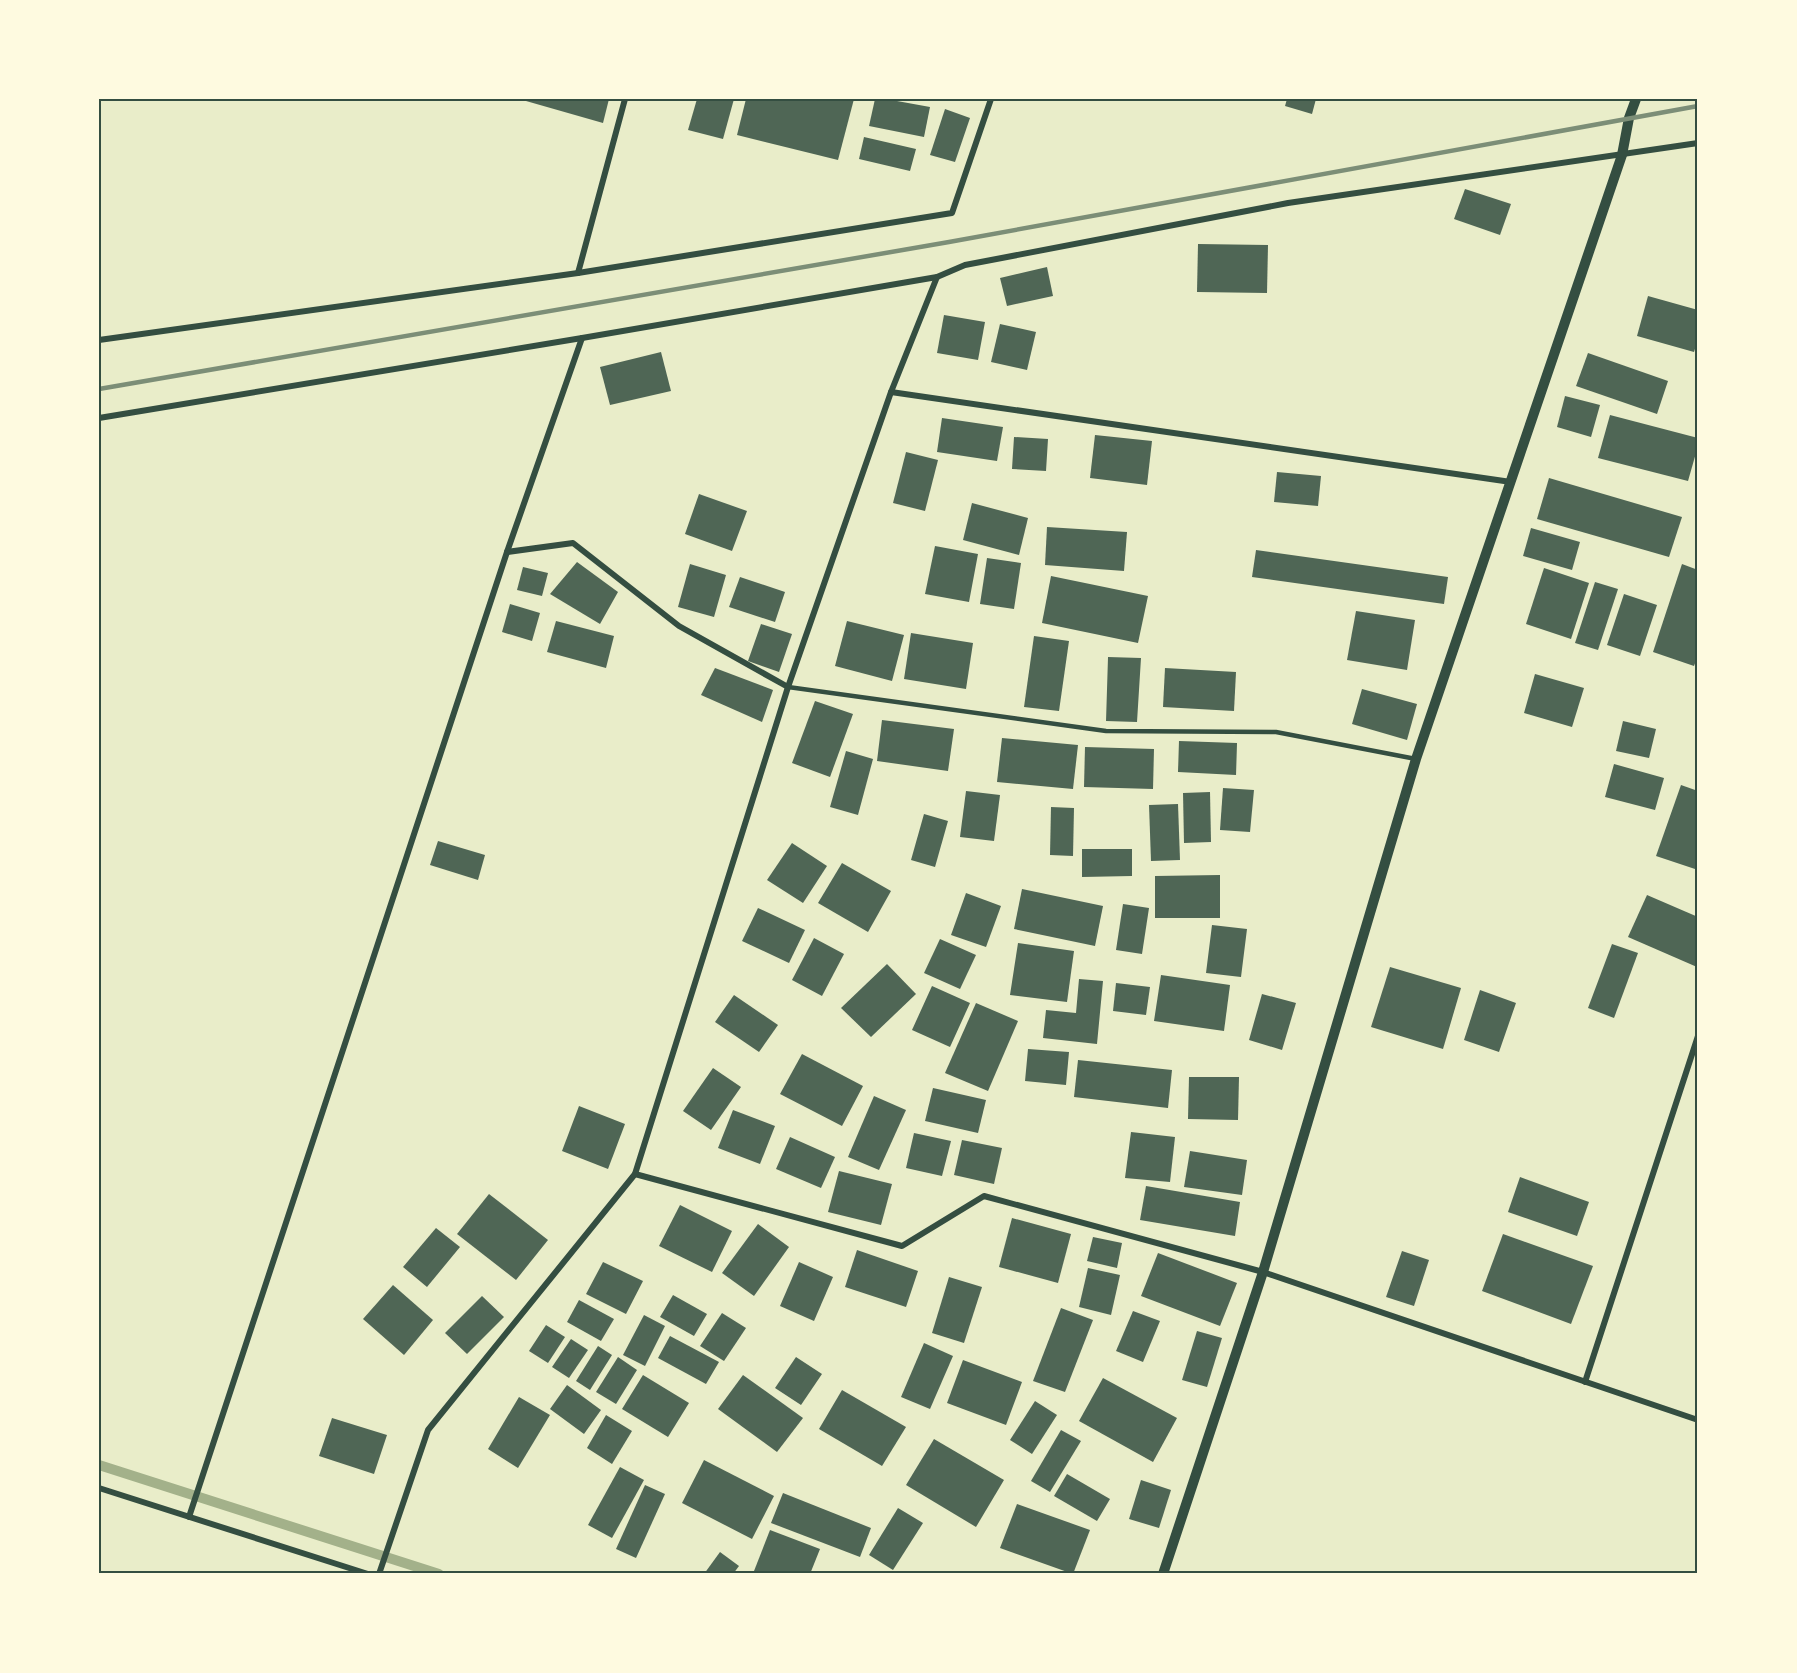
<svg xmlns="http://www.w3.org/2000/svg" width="1797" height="1673" viewBox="0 0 1797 1673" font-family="Arial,sans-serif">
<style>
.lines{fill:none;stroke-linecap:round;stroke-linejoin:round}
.stream{stroke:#a3b18a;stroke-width:10}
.building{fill:#4f6655}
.service{stroke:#344e41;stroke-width:4.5}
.minor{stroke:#344e41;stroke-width:6}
.tertiary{stroke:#344e41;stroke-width:10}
.rail{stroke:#7c8e77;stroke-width:4.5}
.neatline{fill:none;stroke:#344e41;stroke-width:2}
</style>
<rect width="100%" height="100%" fill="#e9edc9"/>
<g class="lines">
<polyline class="stream" points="99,1465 439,1574"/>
</g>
<g class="building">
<polygon points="519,99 609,99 603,123"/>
<polygon points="697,99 734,99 723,139 688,130"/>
<polygon points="746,99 854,99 838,160 737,135"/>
<polygon points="875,99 886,99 930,107 924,137 869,126"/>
<polygon points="1287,99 1316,99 1312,114 1285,106"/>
<polygon points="945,109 970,118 955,162 930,155"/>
<polygon points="864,137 916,149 910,171 859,159"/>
<polygon points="1465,189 1511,204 1500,235 1454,219"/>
<polygon points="1198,244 1268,245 1267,293 1197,292"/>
<polygon points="1047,267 1053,296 1007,306 1000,278"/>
<polygon points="1648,296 1698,310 1698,339 1694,352 1637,336"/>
<polygon points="944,315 985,322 978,360 937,353"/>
<polygon points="1000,324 1036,332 1027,370 991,362"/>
<polygon points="661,352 671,391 610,405 600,367"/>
<polygon points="1588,353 1668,381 1657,414 1576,386"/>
<polygon points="1565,396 1600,405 1591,437 1557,427"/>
<polygon points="1610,415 1698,438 1698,446 1688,481 1598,458"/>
<polygon points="942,418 1003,427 997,461 937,452"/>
<polygon points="1095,435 1152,441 1147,485 1090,478"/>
<polygon points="1014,437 1048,439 1046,471 1012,469"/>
<polygon points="906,452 938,460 925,511 893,503"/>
<polygon points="1277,472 1321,476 1318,506 1274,502"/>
<polygon points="1549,478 1682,517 1669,557 1537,519"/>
<polygon points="699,494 747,511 732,551 685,534"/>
<polygon points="972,503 1028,518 1019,555 963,540"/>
<polygon points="1047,527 1127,532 1124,571 1045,565"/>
<polygon points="1531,528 1580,542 1572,570 1523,556"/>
<polygon points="935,546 978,554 969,602 925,594"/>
<polygon points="1256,550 1448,577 1444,604 1252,577"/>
<polygon points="987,558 1021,563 1014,609 980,604"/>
<polygon points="577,562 618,592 600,624 550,594"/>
<polygon points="690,564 726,575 714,617 678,607"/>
<polygon points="1682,564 1698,570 1698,655 1694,666 1653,652"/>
<polygon points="523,567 548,573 542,596 517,590"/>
<polygon points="1544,568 1589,583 1571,639 1526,624"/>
<polygon points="1051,576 1148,596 1138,643 1042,623"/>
<polygon points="740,577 785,592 775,622 729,607"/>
<polygon points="1595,582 1618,589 1598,650 1575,643"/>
<polygon points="1624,594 1657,605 1640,656 1607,645"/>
<polygon points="510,604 540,613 532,641 502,632"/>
<polygon points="1356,611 1415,620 1407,670 1347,660"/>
<polygon points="556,621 614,636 606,668 547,652"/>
<polygon points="847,621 904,635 892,681 835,666"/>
<polygon points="761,624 792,634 779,672 748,661"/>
<polygon points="911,633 973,643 966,689 904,679"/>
<polygon points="1034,636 1069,641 1059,711 1024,707"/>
<polygon points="1108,657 1141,658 1137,722 1106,721"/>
<polygon points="715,668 773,690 762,722 701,695"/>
<polygon points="1165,668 1236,672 1234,711 1163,707"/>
<polygon points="1535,674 1584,688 1572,727 1524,713"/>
<polygon points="1362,689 1417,704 1407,740 1352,724"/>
<polygon points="815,701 853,714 830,777 792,763"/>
<polygon points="882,720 954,729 948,771 877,761"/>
<polygon points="1623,721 1656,729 1649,758 1616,751"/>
<polygon points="1002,738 1078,745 1073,789 997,782"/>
<polygon points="1179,741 1237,743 1236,775 1178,772"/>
<polygon points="1085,747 1154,749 1153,789 1084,787"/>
<polygon points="846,751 873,759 858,815 830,807"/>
<polygon points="1614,764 1664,778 1655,810 1605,797"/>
<polygon points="1681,785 1698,791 1698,870 1656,856"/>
<polygon points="1223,788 1254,790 1250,832 1220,830"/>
<polygon points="966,791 1000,795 994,841 960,837"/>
<polygon points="1210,792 1211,842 1184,843 1183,793"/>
<polygon points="1178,804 1180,860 1151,861 1149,805"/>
<polygon points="1051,807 1074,808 1073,856 1050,855"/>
<polygon points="924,814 948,821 935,867 911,860"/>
<polygon points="438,841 485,855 478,880 430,865"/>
<polygon points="792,843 827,866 803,903 767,880"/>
<polygon points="1082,849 1132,849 1132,876 1082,877"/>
<polygon points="842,863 891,891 868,932 818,903"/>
<polygon points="1220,875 1220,918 1155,918 1155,876"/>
<polygon points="1022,889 1103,906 1095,946 1014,929"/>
<polygon points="966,893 1001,906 986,947 951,935"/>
<polygon points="1647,895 1698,917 1697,967 1628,937"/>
<polygon points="1123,904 1149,908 1142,954 1116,950"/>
<polygon points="758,908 805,930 789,963 742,941"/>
<polygon points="1212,925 1247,929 1241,977 1206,973"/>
<polygon points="814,938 844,954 822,996 792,980"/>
<polygon points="940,939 976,955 960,989 924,973"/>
<polygon points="1018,943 1074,951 1067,1002 1010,995"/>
<polygon points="1612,944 1638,953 1614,1018 1588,1008"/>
<polygon points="887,964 916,994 871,1037 841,1008"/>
<polygon points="1390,967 1461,988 1443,1049 1371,1027"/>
<polygon points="1161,975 1230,985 1224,1031 1154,1021"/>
<polygon points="1079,979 1103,981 1097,1044 1043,1038 1046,1010 1076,1013"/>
<polygon points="1116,983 1150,987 1146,1015 1113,1011"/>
<polygon points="932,986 970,1003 950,1047 912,1030"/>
<polygon points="1480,990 1516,1003 1499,1052 1464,1040"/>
<polygon points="1262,994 1296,1003 1282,1050 1249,1040"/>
<polygon points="734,995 778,1025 759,1052 715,1022"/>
<polygon points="976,1003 1018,1021 988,1091 945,1073"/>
<polygon points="1028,1049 1069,1052 1066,1085 1025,1081"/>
<polygon points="802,1054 863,1086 842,1126 780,1094"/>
<polygon points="1078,1060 1172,1070 1168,1108 1074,1097"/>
<polygon points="713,1068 741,1087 711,1130 683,1111"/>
<polygon points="1189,1077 1239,1077 1238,1120 1188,1119"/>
<polygon points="933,1088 986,1100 978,1133 925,1121"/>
<polygon points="874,1096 906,1110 879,1170 848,1157"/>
<polygon points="579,1106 625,1124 608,1169 562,1151"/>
<polygon points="733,1110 775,1126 760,1164 718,1148"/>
<polygon points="1131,1132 1175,1137 1170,1182 1125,1178"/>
<polygon points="914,1133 951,1141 942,1176 906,1168"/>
<polygon points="790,1137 835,1157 821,1188 776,1169"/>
<polygon points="962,1140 1002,1148 994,1184 954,1175"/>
<polygon points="1190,1151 1247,1160 1242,1195 1184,1187"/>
<polygon points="839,1171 892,1184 881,1225 828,1212"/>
<polygon points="1520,1177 1589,1202 1577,1236 1508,1212"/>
<polygon points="1146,1186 1240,1202 1235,1236 1140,1220"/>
<polygon points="489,1194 548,1240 516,1280 457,1234"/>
<polygon points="680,1205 732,1231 712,1272 659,1246"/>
<polygon points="1012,1218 1071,1234 1058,1283 999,1267"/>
<polygon points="758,1224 789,1247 754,1296 722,1273"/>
<polygon points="436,1228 460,1247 427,1287 403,1267"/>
<polygon points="1503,1234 1593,1266 1571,1324 1482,1291"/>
<polygon points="1093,1237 1122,1243 1117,1268 1087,1261"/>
<polygon points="857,1250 918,1271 906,1307 845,1287"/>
<polygon points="1402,1251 1429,1260 1414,1306 1386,1297"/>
<polygon points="1158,1253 1237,1283 1220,1326 1141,1296"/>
<polygon points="603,1262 643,1281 626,1314 586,1294"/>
<polygon points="799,1262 833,1277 814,1321 780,1306"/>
<polygon points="1088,1268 1120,1275 1111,1315 1079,1307"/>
<polygon points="949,1277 982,1287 964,1343 932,1333"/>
<polygon points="393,1285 433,1320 404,1355 363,1319"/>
<polygon points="673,1295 707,1314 694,1336 660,1317"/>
<polygon points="482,1296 504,1317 467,1354 445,1333"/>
<polygon points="579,1300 614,1319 601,1341 567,1322"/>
<polygon points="1061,1308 1093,1320 1065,1392 1033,1381"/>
<polygon points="1133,1311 1160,1321 1143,1362 1116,1351"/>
<polygon points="722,1313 746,1328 724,1361 700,1346"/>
<polygon points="644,1315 665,1326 645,1366 623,1355"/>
<polygon points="546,1325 565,1337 548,1363 529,1351"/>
<polygon points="1197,1331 1222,1338 1207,1387 1182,1380"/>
<polygon points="670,1336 719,1362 706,1384 658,1358"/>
<polygon points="571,1339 588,1350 569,1378 552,1367"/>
<polygon points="924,1343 953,1356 930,1409 901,1397"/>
<polygon points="598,1346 612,1355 590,1390 576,1381"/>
<polygon points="618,1357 637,1370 616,1404 596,1392"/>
<polygon points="796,1357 822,1374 801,1405 775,1388"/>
<polygon points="963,1360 1022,1382 1006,1425 947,1403"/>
<polygon points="643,1375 689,1403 668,1437 622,1409"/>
<polygon points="743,1375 803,1418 777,1452 718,1409"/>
<polygon points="1103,1378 1177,1418 1153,1462 1079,1421"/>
<polygon points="567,1385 601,1410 584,1434 550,1409"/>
<polygon points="842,1390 906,1427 882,1466 819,1429"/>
<polygon points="519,1397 550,1415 518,1468 488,1449"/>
<polygon points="1035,1401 1057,1415 1032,1454 1010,1440"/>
<polygon points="606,1415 632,1431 612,1464 587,1448"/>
<polygon points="332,1418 387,1435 374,1474 319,1456"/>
<polygon points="1061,1430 1081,1441 1050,1492 1031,1481"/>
<polygon points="934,1439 1004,1480 976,1527 906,1485"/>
<polygon points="704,1460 774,1496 752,1539 682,1503"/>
<polygon points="620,1467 644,1480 612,1538 588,1525"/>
<polygon points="1067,1474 1110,1499 1097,1521 1054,1496"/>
<polygon points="1141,1480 1171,1490 1159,1528 1129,1519"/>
<polygon points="645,1485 665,1494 636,1558 616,1549"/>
<polygon points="783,1493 871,1528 860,1557 771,1523"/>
<polygon points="1017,1504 1090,1530 1073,1574 1000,1548"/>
<polygon points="898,1508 923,1523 893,1570 869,1555"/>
<polygon points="770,1530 820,1549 810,1574 761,1574 754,1571"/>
<polygon points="720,1552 739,1566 733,1574 704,1574"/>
</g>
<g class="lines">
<polyline class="service" points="788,687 1106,731 1276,732 1416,759"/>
<g class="minor">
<polyline points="578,273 625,99"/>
<polyline points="99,340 578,273 952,213 991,99"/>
<polyline points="891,392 1511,482"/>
<polyline points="99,418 582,338 937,277 965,265 1288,203 1698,143"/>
<polyline points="507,552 573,543 679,626 788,687"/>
<polyline points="635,1174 902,1246 984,1196 1263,1272 1698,1420"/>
<polyline points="1585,1382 1698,1036"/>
<polyline points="99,1488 368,1574"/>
<polyline points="189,1517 507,552 582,338"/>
<polyline points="379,1574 428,1430 635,1174 788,687 891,392 937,277"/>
</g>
<polyline class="tertiary" points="1163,1574 1263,1272 1416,759 1622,155 1629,118 1636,99"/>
<polyline class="rail" points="99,389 949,242 1698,106"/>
</g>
<rect width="1797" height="1673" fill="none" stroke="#fefae0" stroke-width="201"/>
<rect x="100" y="100" width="1596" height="1472" class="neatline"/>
</svg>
